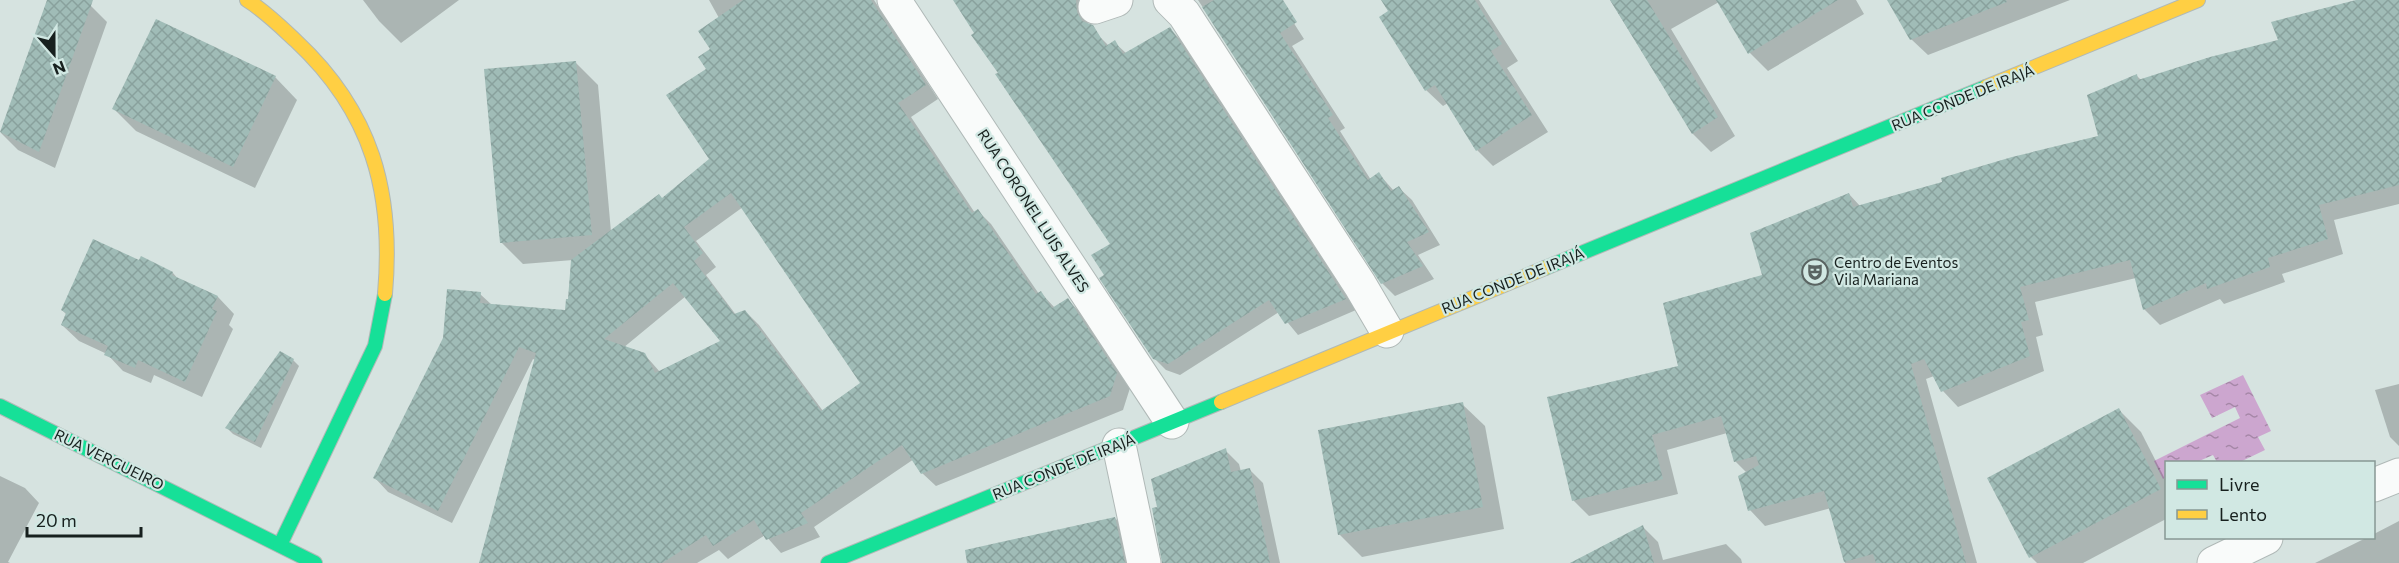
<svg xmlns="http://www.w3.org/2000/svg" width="2399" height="563" viewBox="0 0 2399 563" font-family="Commissioner,sans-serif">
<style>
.water{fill:url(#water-ripples)}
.shadow{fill:#0003;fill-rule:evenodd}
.building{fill:url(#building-cross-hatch);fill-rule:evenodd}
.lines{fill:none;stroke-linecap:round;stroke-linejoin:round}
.street-casing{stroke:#b0b9b7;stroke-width:35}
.fast-casing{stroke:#b0b9b7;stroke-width:16}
.slow-casing{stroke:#b0b9b7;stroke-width:16}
.street{stroke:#f9fbfa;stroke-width:33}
.fast{stroke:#16e098;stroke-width:14}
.slow{stroke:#ffcf43;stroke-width:14}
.labels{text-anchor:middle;stroke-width:4.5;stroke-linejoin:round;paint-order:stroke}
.street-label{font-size:15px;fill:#17201e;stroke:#d1e8e3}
.poi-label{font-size:15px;fill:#17201e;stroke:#d1e8e3;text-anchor:start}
</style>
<defs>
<pattern id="water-ripples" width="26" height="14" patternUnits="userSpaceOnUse" patternTransform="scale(1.5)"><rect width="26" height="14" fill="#cca6cf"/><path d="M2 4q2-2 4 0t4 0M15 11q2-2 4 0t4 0" fill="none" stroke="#a587a7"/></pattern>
<pattern id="building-cross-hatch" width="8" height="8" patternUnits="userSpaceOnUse" patternTransform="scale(1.5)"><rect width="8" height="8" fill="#a0bcb7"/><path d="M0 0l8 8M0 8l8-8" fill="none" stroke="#89a19d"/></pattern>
</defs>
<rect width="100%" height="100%" fill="#d6e3e0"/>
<polygon class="water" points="2243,375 2271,431 2258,437 2265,450 2240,462 2217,462 2213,455 2197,462 2166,462 2166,477 2163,479 2154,461 2240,418 2235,407 2212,418 2200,395"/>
<g class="shadow">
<polygon points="49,0 76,0 90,5 107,22 55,168 18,150 1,133"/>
<polygon points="363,0 459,0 401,43 379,21"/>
<path d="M709 0H874L938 99 911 117 975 213 978 211 991 224 1039 294 1041 293 1055 308 1068 300 1081 313 1130 388 1123 410 936 486 922 473 914 459 814 527 820 537 781 553 765 535 728 559 719 550 697 563H484L536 360 533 359 452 523 388 492 375 478 480 294 492 305 567 312 570 301 573 260 523 264 501 242 576 63 598 85 611 232 662 200 711 160 708 70 719 18ZM743 207 862 384 823 411 759 325 745 311 736 315 706 275 716 267 696 241ZM686 296 722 342 660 372 645 355 623 348Z"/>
<polygon points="954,0 1086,0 1088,25 1109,46 1114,42 1127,54 1170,29 1181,40 1356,310 1298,335 1279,312 1180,375 1166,370 1154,358 1106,275 1112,244"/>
<polygon points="1198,0 1279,0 1304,39 1292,46 1345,128 1340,131 1371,180 1379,174 1394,191 1399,188 1412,200 1440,245 1418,255 1434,279 1395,296 1382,283"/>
<polygon points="1383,0 1479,0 1518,61 1507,68 1548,132 1493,166 1477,150 1448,103 1443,106 1426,90"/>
<polygon points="1610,0 1856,0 1864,14 1768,71 1750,53 1719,2 1671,29 1735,136 1711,152 1693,134"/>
<polygon points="1888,0 2070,0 1928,55 1911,39"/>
<polygon points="2362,0 2399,0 2399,204 2334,220 2343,254 2282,274 2285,282 2224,304 2220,299 2160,325 2144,309 2136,278 2035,302 2043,335 2036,337 2044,371 1958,407 1943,391 1934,376 1926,379 1977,563 1845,563 1831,508 1765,526 1750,510 1747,473 1735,461 1727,433 1667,450 1678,494 1589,516 1573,500 1680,367 1764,276 1849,194 1860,206 2100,137 2137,76 2141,80 2280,41"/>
<polygon points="275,77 297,100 255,188 136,131 114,109"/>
<polygon points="140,262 173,273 179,280 218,297 234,314 229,325 233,329 202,397 154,375 151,383 123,371 107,354 79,341 62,325 67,315 62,310"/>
<polygon points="293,360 299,366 261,448 233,434 227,428"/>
<polygon points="2399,384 2399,446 2390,437 2375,390"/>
<polygon points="1462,404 1485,426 1504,529 1362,557 1339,534"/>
<polygon points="2119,410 2141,432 2166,481 2166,519 2083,563 2037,563 2031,557"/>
<polygon points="1225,450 1239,464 1241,472 1250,470 1263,483 1280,563 1164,563 1159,508"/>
<polygon points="0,476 25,488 39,503 8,562 10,563 0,563"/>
<polygon points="1115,518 1128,532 1135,563 997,563"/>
<polygon points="2399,521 2399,563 2315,563 2366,538 2374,538 2374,534"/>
<polygon points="1643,527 1658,542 1663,560 1726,544 1741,559 1742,563 1602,563"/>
</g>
<g class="building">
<polygon points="47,0 93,0 39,152 0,132"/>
<path d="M743 0H871L926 85 898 103 972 213 978 209 1036 294 1041 291 1052 308 1068 298 1117 373 1110 396 921 474 902 445 801 513 808 523 766 540 754 520 713 546 706 535 662 563H479L536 353 519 347 438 511 373 478 443 338 447 289 481 292 480 303 565 310 566 299H568L571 260 659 194 662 198 709 159 666 95 706 69 698 57 710 49 698 31ZM731 193 860 383 821 411 745 310 734 314 694 261 703 253 684 227ZM673 283 720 341 655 373 645 353 604 339Z"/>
<polygon points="953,0 1076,0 1077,12 1082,21 1093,25 1106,46 1115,40 1123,54 1170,27 1346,299 1285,324 1269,300 1168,364 1153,359 1099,278 1104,275 1091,255 1110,244 995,74 998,73 971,35 974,33"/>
<polygon points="1214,0 1283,0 1297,22 1280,33 1333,115 1328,118 1368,180 1379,172 1391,191 1399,186 1429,232 1407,242 1423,266 1381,284 1202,7"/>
<polygon points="1381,0 1475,0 1502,44 1491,51 1532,115 1476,151 1435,85 1425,91 1379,17 1388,11"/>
<polygon points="1610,0 1647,0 1718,117 1692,134"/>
<polygon points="1716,0 1838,0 1748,54"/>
<polygon points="1887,0 2006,0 2007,2 1910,40"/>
<polygon points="2356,0 2399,0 2399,185 2319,205 2328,239 2268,258 2270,267 2207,289 2206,283 2143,310 2130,260 2020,287 2029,320 2021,322 2030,356 1941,392 1924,359 1911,364 1966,563 1876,563 1873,554 1844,562 1824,491 1748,511 1738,476 1759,465 1756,456 1734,462 1721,416 1652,435 1663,479 1572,501 1547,397 1678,366 1663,303 1762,275 1750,233 1849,193 1853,207 1942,182 1941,178 2012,157 2098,136 2087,95 2137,74 2138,80 2210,57 2278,40 2271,22"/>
<polygon points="156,19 276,76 233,167 112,109"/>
<polygon points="576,61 592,235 500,243 484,69"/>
<polygon points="93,239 139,260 141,256 173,272 172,275 218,296 212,309 217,311 185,382 138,360 135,368 104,355 108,346 61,325 66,313 61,310"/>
<polygon points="280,351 294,359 255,442 225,428"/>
<polygon points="1463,402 1483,507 1338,535 1318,430"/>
<polygon points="2119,408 2161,489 2029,558 1987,478"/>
<polygon points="1226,448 1231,472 1250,468 1270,563 1162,563 1152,508 1157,507 1151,479"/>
<polygon points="1115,517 1125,563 967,563 965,550"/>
<polygon points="1643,525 1654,563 1570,563"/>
</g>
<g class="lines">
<g class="street-casing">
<g id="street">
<polyline points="894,0 1172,422"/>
<polyline points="1170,0 1184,14 1360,285 1387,331"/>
<polyline points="1095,7 1116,0"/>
<polyline points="1119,445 1144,563"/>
<polyline points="2374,485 2399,475"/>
<polyline points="2214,563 2266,538"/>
</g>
</g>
<g class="fast-casing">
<g id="fast">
<polyline points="1545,268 1986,87"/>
<polyline points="0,406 315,563"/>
<polyline points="280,545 375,346 385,294"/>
<polyline points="828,563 1221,402"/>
</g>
</g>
<g class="slow-casing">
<g id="slow">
<path d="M247 0C265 11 281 27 296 41 372 112 394 192 385 294"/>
<polyline points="1986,87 2198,0"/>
<polyline points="1221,402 1545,268"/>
</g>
</g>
<use href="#street" class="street"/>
<use href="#fast" class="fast"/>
<use href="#slow" class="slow"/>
</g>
<defs>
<g id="theatre-ring" transform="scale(1.35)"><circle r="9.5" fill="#d1e8e3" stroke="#5a6462" stroke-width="1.5"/><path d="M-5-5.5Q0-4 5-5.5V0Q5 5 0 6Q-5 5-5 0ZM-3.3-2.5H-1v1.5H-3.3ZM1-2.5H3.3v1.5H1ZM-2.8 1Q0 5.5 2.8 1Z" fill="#5a6462"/></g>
</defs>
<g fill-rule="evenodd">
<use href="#theatre-ring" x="1815" y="272"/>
</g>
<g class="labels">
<g class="street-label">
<text transform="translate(1963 98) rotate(-22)" y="5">RUA CONDE DE IRAJÁ</text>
<text transform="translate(1033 211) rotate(57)" y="5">RUA CORONEL LUIS ALVES</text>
<text transform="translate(1513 281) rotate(-22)" y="5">RUA CONDE DE IRAJÁ</text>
<text transform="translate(109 460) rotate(26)" y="5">RUA VERGUEIRO</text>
<text transform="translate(1064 467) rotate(-22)" y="5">RUA CONDE DE IRAJÁ</text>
</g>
<g class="poi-label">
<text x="1834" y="268">Centro de Eventos<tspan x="1834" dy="17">Vila Mariana</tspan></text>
</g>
</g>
<rect x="2165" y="461" width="210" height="78" fill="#d1e8e3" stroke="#879894" stroke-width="1.5"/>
<rect x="2177" y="480" width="30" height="9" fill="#16e098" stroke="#879894" stroke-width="1.5"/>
<text x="2219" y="491" font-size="18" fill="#17201e">Livre</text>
<rect x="2177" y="510" width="30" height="9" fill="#ffcf43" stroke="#879894" stroke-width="1.5"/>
<text x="2219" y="521" font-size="18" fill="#17201e">Lento</text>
<g transform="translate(54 54) rotate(159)" stroke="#d1e8e3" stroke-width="4.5" paint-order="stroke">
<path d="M0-4.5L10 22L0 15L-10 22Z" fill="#17201e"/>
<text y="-9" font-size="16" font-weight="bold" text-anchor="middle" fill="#17201e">N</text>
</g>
<path d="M27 527v9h114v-9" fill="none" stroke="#17201e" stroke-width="3"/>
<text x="36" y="527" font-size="18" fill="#17201e" stroke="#d1e8e3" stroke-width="4.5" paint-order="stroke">20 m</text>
</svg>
